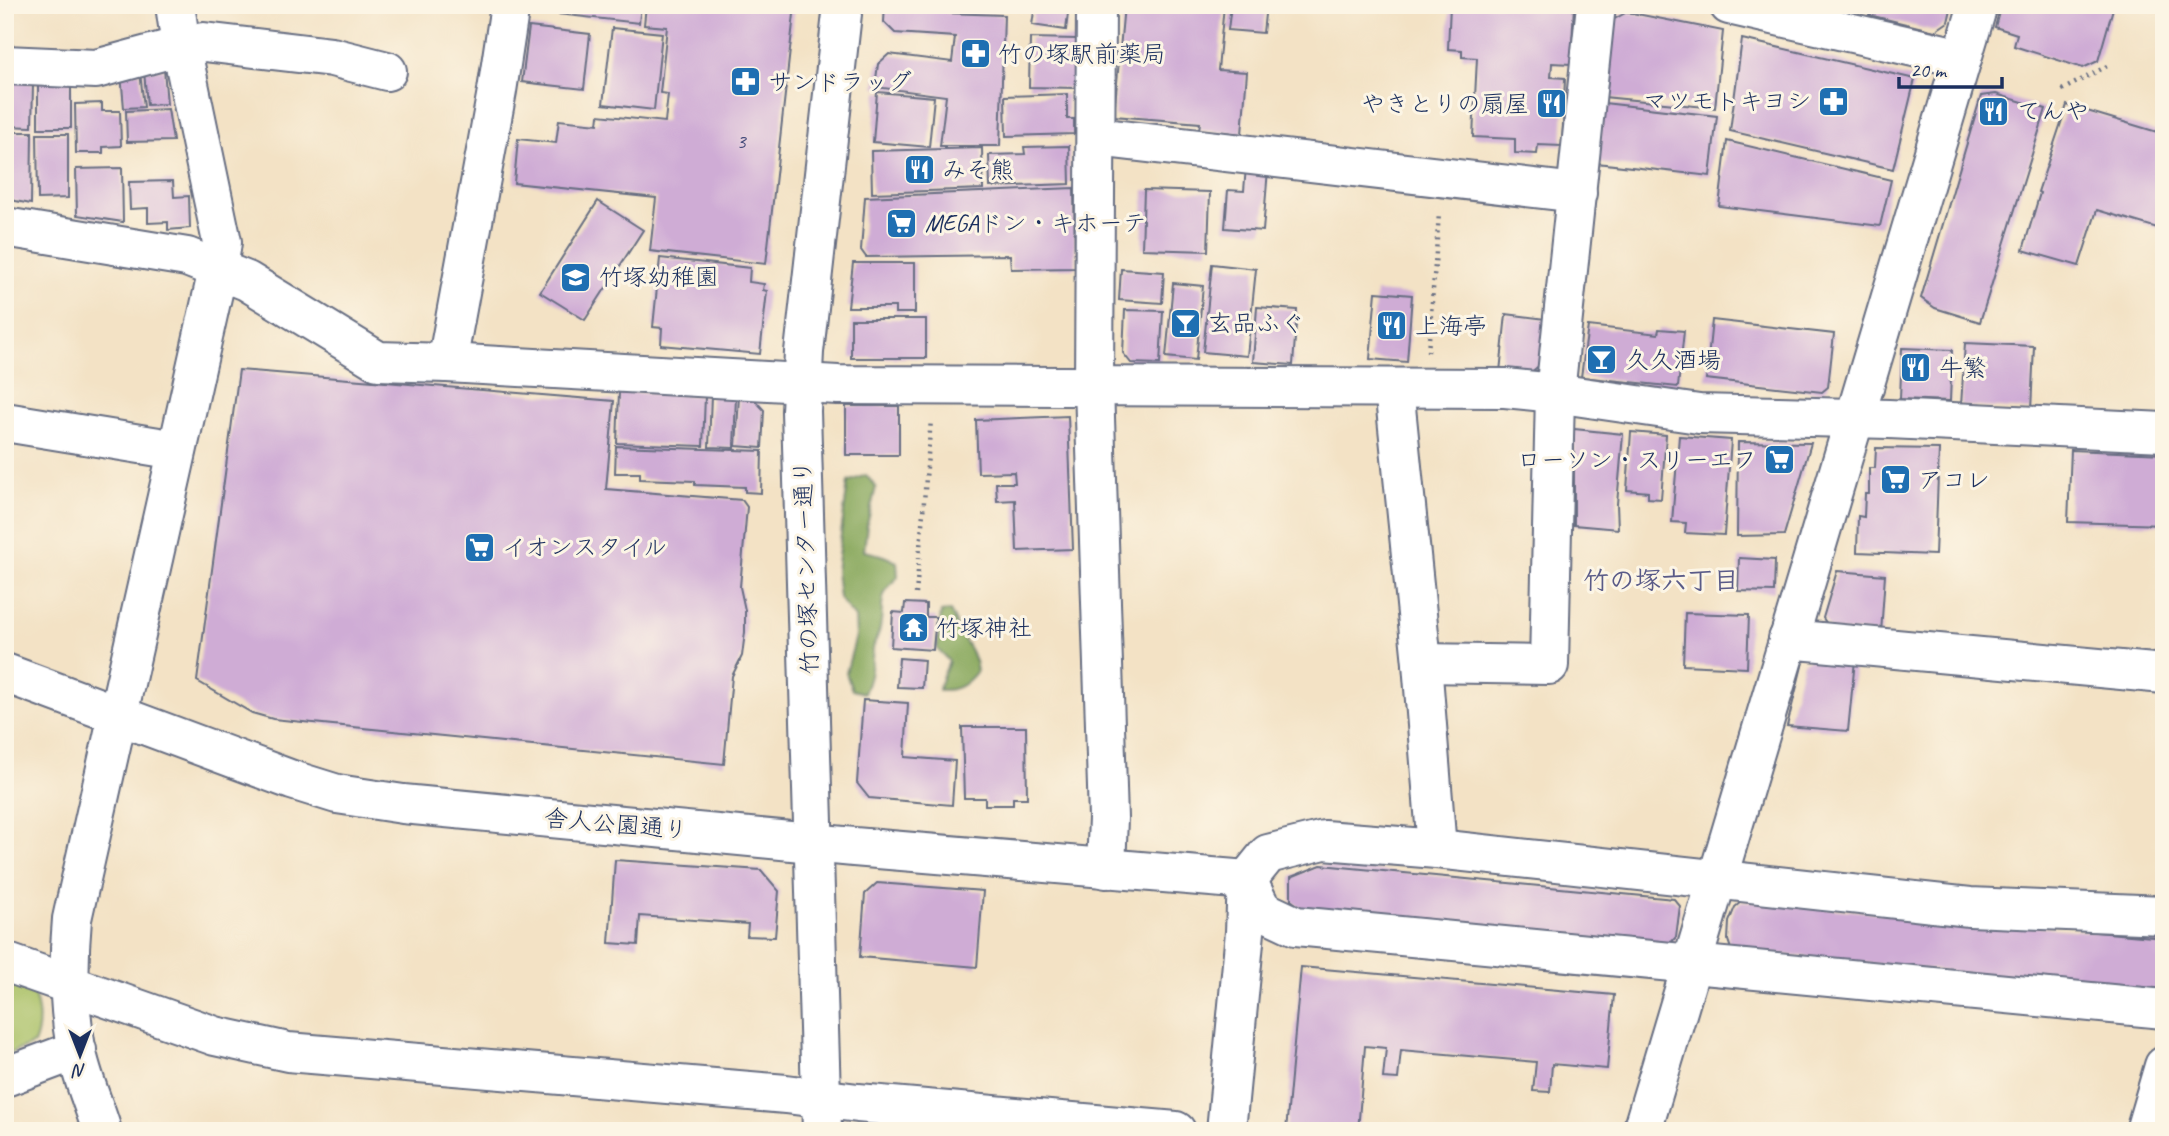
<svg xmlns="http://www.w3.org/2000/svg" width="2169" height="1136" font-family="Caveat,'Klee One',sans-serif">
	<rect width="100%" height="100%" fill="#fcf5e5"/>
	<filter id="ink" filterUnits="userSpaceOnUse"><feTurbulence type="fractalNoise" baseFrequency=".0143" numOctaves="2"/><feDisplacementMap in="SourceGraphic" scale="14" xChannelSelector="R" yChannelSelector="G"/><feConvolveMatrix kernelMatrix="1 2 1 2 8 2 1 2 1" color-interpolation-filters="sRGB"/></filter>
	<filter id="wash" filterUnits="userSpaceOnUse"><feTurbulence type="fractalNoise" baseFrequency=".00686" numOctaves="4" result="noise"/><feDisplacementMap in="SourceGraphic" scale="28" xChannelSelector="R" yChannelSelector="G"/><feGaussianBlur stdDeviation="1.57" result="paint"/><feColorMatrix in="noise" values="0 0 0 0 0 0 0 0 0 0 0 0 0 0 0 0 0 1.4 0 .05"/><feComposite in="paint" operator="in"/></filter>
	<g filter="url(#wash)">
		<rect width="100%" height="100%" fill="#f3e2c5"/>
		<!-- green -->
		<path fill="#aac167" stroke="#627862" stroke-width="2" d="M5 975C12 978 21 980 26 984 41 997 41 1028 34 1044L5 1055Z"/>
		<!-- forest -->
		<g fill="#87a75c" stroke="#516b5d" stroke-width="2">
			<path d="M866 475 876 487 867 525 864 551 882 555 897 562 898 577C876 597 885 603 880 628 879 635 874 642 873 649 871 667 872 676 864 693L852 690 846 673 856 636 855 618 839 598 836 571 848 482Z"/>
			<path d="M950 611C955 619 956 626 960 633 969 647 975 655 977 671 966 685 957 691 939 690 940 678 946 672 949 661L937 649 941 612Z"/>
		</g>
		<g id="blocks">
			<!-- building -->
			<g fill="#cfacd5">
				<polygon points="532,5 641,5 639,23 531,11"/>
				<polygon points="646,5 795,5 766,264 650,251 656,198 514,183 518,139 556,143 559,120 598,124 599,115 665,122 668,94 660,93 667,27 644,25"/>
				<polygon points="885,5 947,5 946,13 1004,15 1000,146 940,146 946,96 875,87 878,64 889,54 952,62 955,37 895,33 884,22"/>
				<polygon points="1035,5 1069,5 1066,30 1032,25"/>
				<polygon points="1124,5 1224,5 1218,70 1247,72 1242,134 1199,130 1200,123 1114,116"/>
				<polygon points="1231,5 1266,5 1263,33 1228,30"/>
				<polygon points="1450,5 1574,5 1571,64 1552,63 1551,77 1565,78 1562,146 1538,145 1537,154 1515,153 1515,139 1473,137 1477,58 1462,57 1462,50 1448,49"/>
				<polygon points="1872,5 1952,5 1948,22 1935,31 1869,15"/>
				<polygon points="2001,5 2114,5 2098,61 2083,68 2014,46 2017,34 1995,27"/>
				<polygon points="1627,12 1723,31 1715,108 1604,97 1611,21"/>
				<polygon points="529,27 590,34 584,89 522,82"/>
				<polygon points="612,28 662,33 654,110 603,104"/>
				<polygon points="1030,38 1077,39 1076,88 1029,87"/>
				<polygon points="1742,39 1915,79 1893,169 1730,131"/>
				<polygon points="164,69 167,104 147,105 144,71"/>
				<polygon points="140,72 144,107 124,108 121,74"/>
				<polygon points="5,76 33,84 32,127 5,126"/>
				<rect x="38" y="77" width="33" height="51"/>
				<polygon points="877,92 934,97 929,147 873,142"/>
				<polygon points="1067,94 1067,119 1074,119 1074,134 1006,136 1005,96"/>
				<polygon points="1996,94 2046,109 1980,322 1935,308 1921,298 1981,96"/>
				<polygon points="102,103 102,111 120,111 121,146 103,147 103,153 76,153 75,104"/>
				<polygon points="1604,103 1717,116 1710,176 1597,163"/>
				<polygon points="2067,105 2164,134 2164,230 2097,210 2079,266 2023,250 2040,193 2038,192"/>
				<polygon points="168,109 173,141 127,142 126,111"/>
				<polygon points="5,132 32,132 31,204 5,199"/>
				<polygon points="37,134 68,134 68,198 38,199"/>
				<polygon points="1727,141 1891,180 1880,226 1719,206"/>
				<polygon points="1069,146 1070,184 990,187 989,155 1025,154 1024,147"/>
				<polygon points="982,148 983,189 872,193 871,151"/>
				<polygon points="1246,167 1268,169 1263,231 1225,228 1228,190 1244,191"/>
				<polygon points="122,168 123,222 77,215 76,169"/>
				<polygon points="173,181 174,197 189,196 190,228 168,230 168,222 148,223 148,208 130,209 129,182"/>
				<polygon points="1074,188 1075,268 1011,269 1010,255 866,257 861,250 865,197"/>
				<polygon points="1144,190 1210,192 1208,251 1142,249"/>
				<polygon points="598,201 643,230 585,320 540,292"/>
				<polygon points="660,258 750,268 749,282 764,284 763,290 767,291 760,354 661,345 662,328 653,327"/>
				<polygon points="853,263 915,263 915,313 895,313 895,307 848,307"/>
				<polygon points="1212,264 1256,269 1247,356 1203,352"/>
				<polygon points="1121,269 1164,272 1162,303 1119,300"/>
				<polygon points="1173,283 1203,286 1196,360 1166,357"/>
				<polygon points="1376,292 1412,295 1407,362 1370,359"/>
				<polygon points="1257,307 1297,310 1293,365 1253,362"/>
				<polygon points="1125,310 1163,311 1160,364 1131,363 1123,353"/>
				<polygon points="1506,314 1546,319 1542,363 1529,374 1500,372"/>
				<rect x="851" y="319" width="75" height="39"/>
				<polygon points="1712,320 1834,334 1828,387 1822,392 1706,379"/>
				<polygon points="1588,326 1658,334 1659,329 1684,331 1678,387 1581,377"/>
				<polygon points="1965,343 2034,346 2031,410 1961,406"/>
				<polygon points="1902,348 1952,350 1950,401 1900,399"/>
				<polygon points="239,370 614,401 606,489 742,500 747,507 740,587 745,610 745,632 742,656 732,676 724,764 273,719 252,713 197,681"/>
				<polygon points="619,392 705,396 703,446 617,443"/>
				<polygon points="711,395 736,396 734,448 709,447"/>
				<polygon points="739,396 752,397 764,410 762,448 736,446"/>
				<rect x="846" y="406" width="53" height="49"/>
				<polygon points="1068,416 1073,549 1017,551 1015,500 997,501 996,483 1015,483 1014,472 978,473 976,420"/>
				<polygon points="1574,429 1623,434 1617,504 1618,529 1574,525"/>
				<polygon points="1631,432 1666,435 1661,499 1648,498 1648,492 1627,490"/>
				<polygon points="1679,436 1731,440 1724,535 1685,533 1686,523 1672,522"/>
				<polygon points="1738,442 1811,443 1784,535 1737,536"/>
				<polygon points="616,446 762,451 761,493 745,492 745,487 695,485 695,481 640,479 640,473 615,473"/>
				<polygon points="1876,448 1939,449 1935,555 1857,552 1858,516 1864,517 1865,494 1869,494 1869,468 1875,468"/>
				<polygon points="2071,450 2164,454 2164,525 2068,522"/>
				<polygon points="1739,558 1775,560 1774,592 1738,591"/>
				<polygon points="1837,571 1885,575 1881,633 1832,631 1823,618"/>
				<polygon points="905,603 926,604 926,617 936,617 933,650 891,647 893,612 904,613"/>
				<polygon points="1685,613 1749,615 1747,668 1683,665"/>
				<polygon points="1819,655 1855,660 1848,731 1787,726 1803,662"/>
				<polygon points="899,658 924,660 922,688 897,687"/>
				<polygon points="863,700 908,703 905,757 955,761 952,805 869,798 857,783"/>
				<polygon points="962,727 1026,727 1027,798 1013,798 1013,805 985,805 985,798 964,798"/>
				<polygon points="615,860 761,870 779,891 775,937 747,936 748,924 640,916 638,945 609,943"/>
				<polygon points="1321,865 1674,899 1680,906 1676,937 1668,946 1307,913 1291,900 1291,877"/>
				<polygon points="877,883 983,891 977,967 860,957 865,894"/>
				<polygon points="1742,901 2164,938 2164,989 2159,993 1731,949 1728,940 1729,922 1735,907"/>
				<polygon points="1301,967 1614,995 1607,1069 1552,1064 1550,1092 1533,1091 1536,1062 1401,1050 1398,1079 1383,1078 1386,1048 1365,1046 1358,1131 1286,1131"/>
			</g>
		</g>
	</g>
	<g filter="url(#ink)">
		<use href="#blocks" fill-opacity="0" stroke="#676e82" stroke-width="2"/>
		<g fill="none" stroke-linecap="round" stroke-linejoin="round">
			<defs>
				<g id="minor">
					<polyline points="1096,5 1094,387 1108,818 1106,869"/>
					<polyline points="1729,5 1962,58"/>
					<polyline points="5,65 96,69 181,46 204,42 332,57 387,71"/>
					<polyline points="1096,137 1577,193"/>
					<polyline points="5,227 187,257 247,281 378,361 447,363 838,385 1505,388 1555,393 1699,414 1889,419 2164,432"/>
					<polyline points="447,363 497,91 510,5"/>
					<polyline points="1394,388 1422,663 1437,849"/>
					<polyline points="5,422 177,450"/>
					<polyline points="1788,639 2164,674"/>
					<polyline points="1422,663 1549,665 1555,393 1596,5"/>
					<polyline points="5,673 292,780 337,794 403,804 854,847 1247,880 1268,854 1324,840 1437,849 1970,907 2164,915"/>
					<polyline points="5,962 215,1036 288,1052 786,1094 858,1103 1176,1131"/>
					<polyline points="5,1077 77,1050"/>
					<path d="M102 1131C94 1104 81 1076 76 1048 68 1005 68 963 72 919L218 270 222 242 181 46 175 5"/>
					<polyline points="822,1131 801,411 804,352 843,5"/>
					<polyline points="1226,1131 1245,932 1247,880 1262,910 1296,926 2164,1009"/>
					<polyline points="1642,1131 1978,5"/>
					<polyline points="2145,1131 2164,1066"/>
				</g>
			</defs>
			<!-- minor casing -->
			<use href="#minor" stroke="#676e82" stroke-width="42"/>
			<!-- path -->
			<g stroke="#676e82" stroke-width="4.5" stroke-dasharray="2 5" stroke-linecap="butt">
				<polyline points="2062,90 2111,64"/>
				<polyline points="1428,352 1439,214"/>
				<polyline points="916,594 931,420"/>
			</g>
			<!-- minor -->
			<use href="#minor" stroke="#fff" stroke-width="38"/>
		</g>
	</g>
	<!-- icons -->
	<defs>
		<symbol id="pharmacy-square" viewBox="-11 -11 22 22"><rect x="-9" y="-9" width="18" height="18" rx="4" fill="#1f6fb2" stroke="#fcf5e5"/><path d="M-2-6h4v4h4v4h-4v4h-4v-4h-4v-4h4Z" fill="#fff"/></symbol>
		<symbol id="restaurant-square" viewBox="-11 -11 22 22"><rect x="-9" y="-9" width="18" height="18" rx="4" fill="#1f6fb2" stroke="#fcf5e5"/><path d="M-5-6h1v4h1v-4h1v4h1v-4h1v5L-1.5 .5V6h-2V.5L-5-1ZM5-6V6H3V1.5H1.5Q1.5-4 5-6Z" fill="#fff"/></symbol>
		<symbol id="supermarket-square" viewBox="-11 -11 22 22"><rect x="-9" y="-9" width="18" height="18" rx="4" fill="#1f6fb2" stroke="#fcf5e5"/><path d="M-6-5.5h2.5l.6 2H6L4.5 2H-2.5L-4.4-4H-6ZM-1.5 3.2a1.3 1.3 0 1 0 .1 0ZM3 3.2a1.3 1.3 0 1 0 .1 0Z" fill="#fff"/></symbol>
		<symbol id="school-square" viewBox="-11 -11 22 22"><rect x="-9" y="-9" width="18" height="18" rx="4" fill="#1f6fb2" stroke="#fcf5e5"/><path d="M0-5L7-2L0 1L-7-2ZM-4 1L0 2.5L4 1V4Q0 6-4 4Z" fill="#fff"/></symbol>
		<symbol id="bar-square" viewBox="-11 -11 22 22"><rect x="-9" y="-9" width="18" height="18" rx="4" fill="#1f6fb2" stroke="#fcf5e5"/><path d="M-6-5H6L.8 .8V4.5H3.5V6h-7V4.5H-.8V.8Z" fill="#fff"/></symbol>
		<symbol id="temple-square" viewBox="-11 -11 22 22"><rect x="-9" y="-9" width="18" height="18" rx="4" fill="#1f6fb2" stroke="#fcf5e5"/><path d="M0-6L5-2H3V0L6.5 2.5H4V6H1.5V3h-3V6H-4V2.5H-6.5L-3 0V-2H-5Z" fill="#fff"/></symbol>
	</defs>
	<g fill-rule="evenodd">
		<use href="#pharmacy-square" x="958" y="36" width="35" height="35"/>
		<use href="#pharmacy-square" x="728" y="64" width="35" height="35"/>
		<use href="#pharmacy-square" x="1816" y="84" width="35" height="35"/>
		<use href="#restaurant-square" x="1534" y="86" width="35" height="35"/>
		<use href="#restaurant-square" x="1976" y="94" width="35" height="35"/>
		<use href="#restaurant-square" x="902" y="152" width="35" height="35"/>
		<use href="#supermarket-square" x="884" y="206" width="35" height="35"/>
		<use href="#school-square" x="558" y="260" width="35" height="35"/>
		<use href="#bar-square" x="1168" y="306" width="35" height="35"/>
		<use href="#restaurant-square" x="1374" y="308" width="35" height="35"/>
		<use href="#bar-square" x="1584" y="342" width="35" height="35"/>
		<use href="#restaurant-square" x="1898" y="350" width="35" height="35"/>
		<use href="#supermarket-square" x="1762" y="442" width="35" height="35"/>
		<use href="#supermarket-square" x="1878" y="462" width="35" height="35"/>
		<use href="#supermarket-square" x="462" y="530" width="35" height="35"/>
		<use href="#temple-square" x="896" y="610" width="35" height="35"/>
	</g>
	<g text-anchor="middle" stroke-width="6" stroke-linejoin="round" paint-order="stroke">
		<!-- number labels -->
		<g font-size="21" fill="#484e7c">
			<text x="741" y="148">3</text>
		</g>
		<!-- poi labels -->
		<g font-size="24" fill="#1b2f5e" stroke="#fcf5e5" text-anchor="start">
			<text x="998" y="62">竹の塚駅前薬局</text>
			<text x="768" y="90">サンドラッグ</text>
			<text x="1811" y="109" text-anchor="end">マツモトキヨシ</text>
			<text x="1529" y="112" text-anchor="end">やきとりの扇屋</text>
			<text x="2017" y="119">てんや</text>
			<text x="942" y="178">みそ熊</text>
			<text x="925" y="231">MEGAドン・キホーテ</text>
			<text x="599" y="285">竹塚幼稚園</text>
			<text x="1208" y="331">玄品ふぐ</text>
			<text x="1415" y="334">上海亭</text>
			<text x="1625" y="368">久久酒場</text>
			<text x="1939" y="376">牛繁</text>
			<text x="1757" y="468" text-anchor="end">ローソン・スリーエフ</text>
			<text x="1918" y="488">アコレ</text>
			<text x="502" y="555">イオンスタイル</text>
			<text x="936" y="636">竹塚神社</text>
		</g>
		<!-- street labels -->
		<g font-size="24" fill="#1b2f5e" stroke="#fcf5e5">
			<text transform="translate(806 567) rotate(-92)" y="8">竹の塚センター通り</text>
			<text transform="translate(616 824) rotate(5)" y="8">舎人公園通り</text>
		</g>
		<!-- neighbourhood labels -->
		<g font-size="26" font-weight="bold" fill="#5a5b88" stroke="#fcf5e5">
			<text x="1661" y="589">竹の塚六丁目</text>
		</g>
	</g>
	<!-- margin -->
	<rect width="2169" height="1136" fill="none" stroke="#fcf5e5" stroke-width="28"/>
	<!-- north arrow -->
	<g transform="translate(80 1055) rotate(180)" stroke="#fcf5e5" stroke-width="5" paint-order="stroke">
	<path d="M0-5L12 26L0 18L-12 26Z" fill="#1b2f5e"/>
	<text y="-10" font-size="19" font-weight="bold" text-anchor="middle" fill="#1b2f5e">N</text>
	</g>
	<!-- scale -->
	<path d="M1899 77v10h103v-10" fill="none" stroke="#1b2f5e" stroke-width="3.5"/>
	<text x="1910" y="77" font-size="21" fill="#1b2f5e" stroke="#fcf5e5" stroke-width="5" paint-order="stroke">20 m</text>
</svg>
